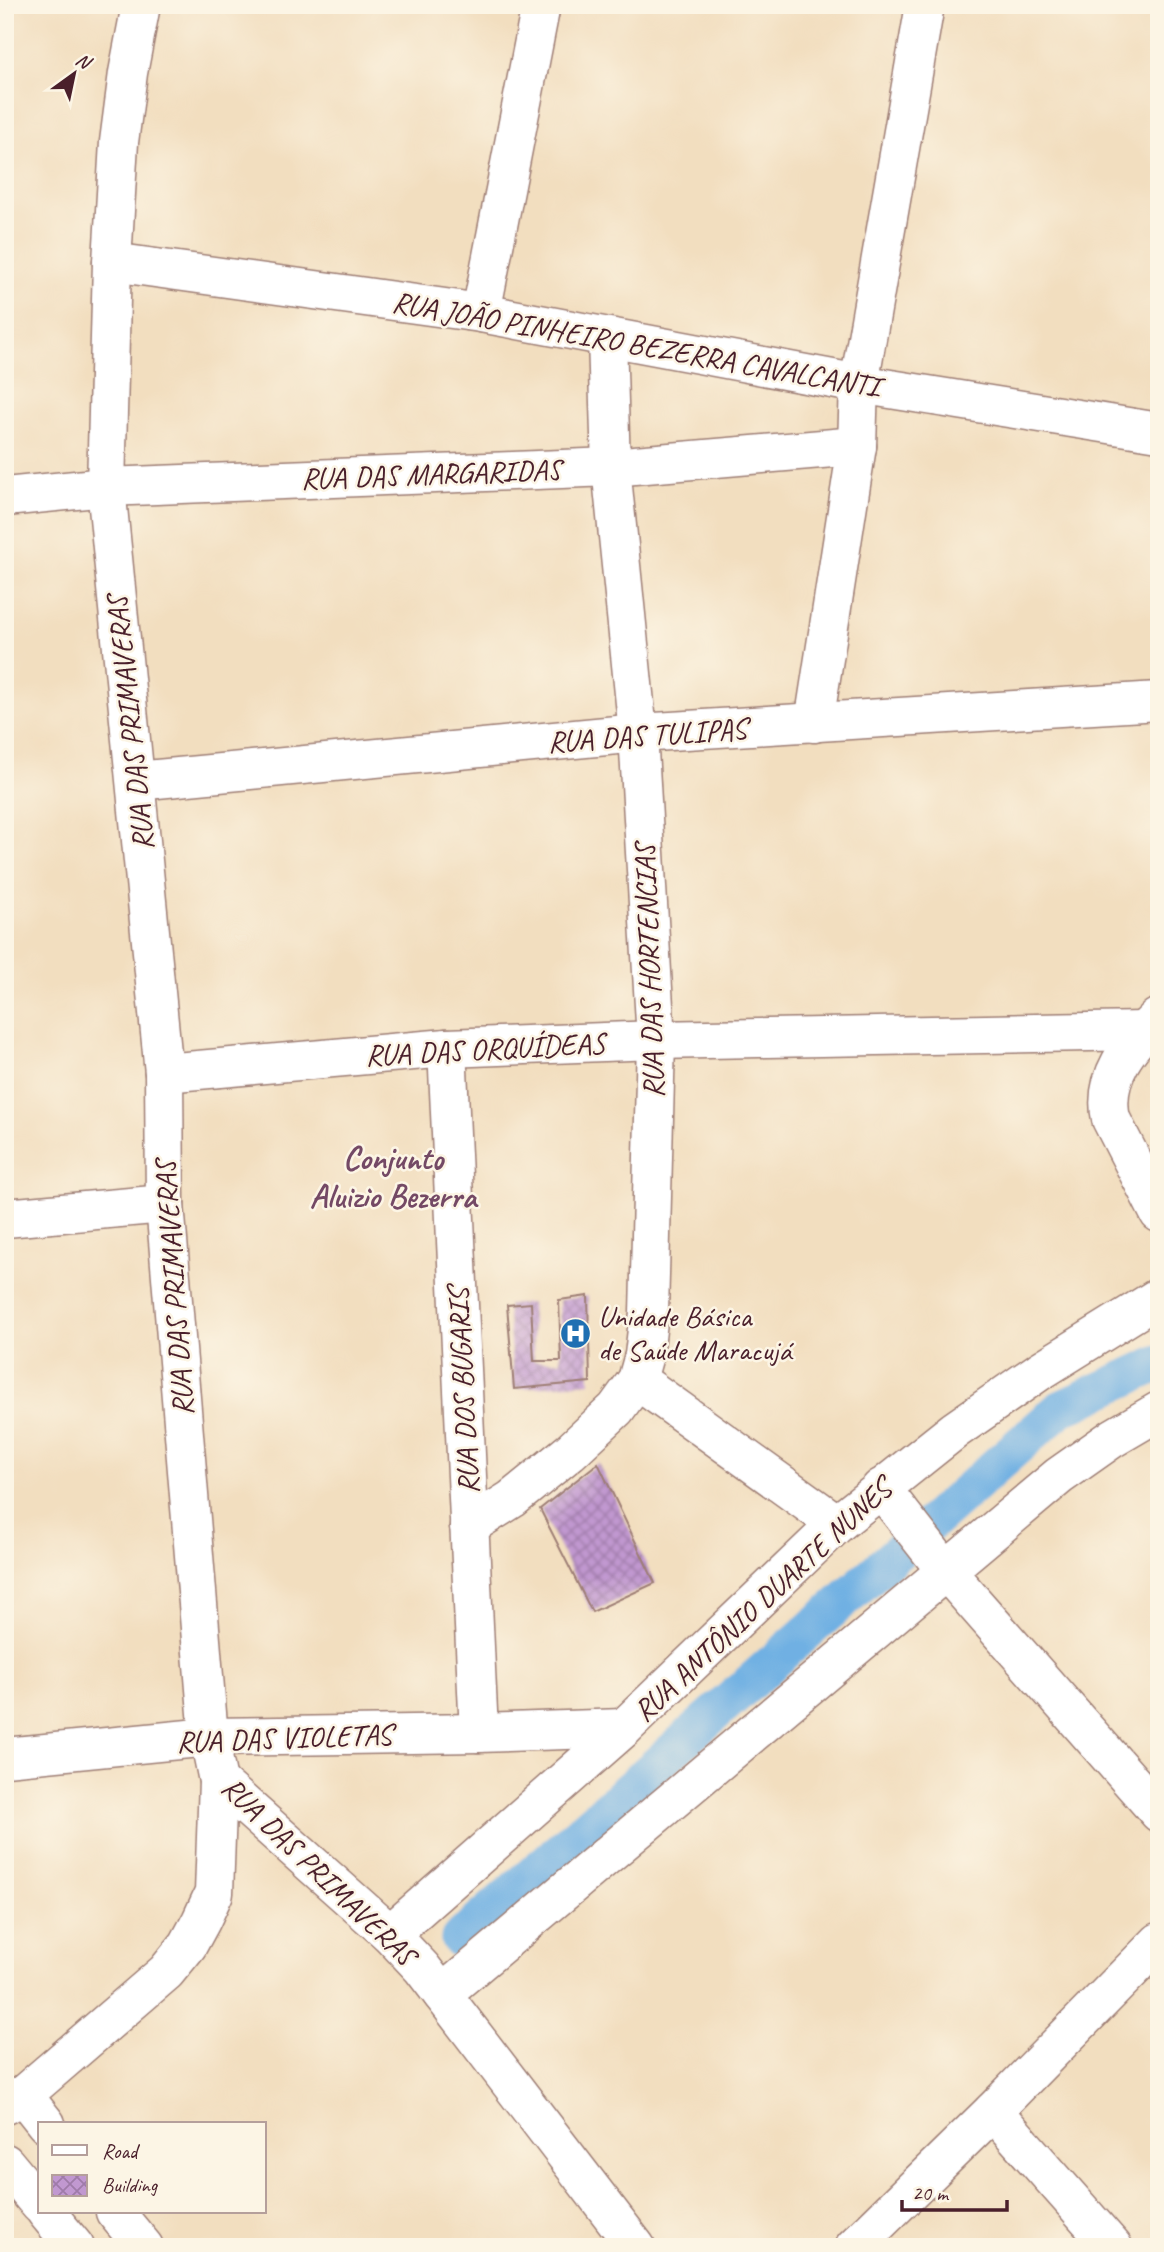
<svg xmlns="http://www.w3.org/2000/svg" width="1164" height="2252" font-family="Caveat,sans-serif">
	<defs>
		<pattern id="building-cross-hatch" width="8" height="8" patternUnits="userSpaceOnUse" patternTransform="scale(1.75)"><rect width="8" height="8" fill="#c198d0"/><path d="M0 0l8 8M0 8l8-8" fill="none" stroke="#9f7ba9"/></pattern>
	</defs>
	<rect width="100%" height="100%" fill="#fcf5e5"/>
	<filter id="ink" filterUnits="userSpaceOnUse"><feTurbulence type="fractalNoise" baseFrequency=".0143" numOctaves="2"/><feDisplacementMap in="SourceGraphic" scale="14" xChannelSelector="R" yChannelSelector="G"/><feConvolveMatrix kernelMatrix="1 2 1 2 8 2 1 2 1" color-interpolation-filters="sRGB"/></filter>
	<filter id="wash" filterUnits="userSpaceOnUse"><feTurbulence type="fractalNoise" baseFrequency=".00686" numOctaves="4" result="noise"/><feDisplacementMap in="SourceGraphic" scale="28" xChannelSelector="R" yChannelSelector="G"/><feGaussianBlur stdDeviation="1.57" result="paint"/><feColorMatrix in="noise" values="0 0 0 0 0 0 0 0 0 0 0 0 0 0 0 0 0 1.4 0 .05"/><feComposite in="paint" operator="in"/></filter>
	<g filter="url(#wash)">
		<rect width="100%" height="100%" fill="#f2debf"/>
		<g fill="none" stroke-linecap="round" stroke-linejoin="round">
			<!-- canal -->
			<polyline stroke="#6fb0e3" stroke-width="37" points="459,1939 1060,1409 1159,1363"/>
		</g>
		<g id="blocks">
			<!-- building -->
			<g fill="url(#building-cross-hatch)">
				<polygon points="588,1296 590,1382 514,1389 507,1305 531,1303 534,1361 561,1361 559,1300"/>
				<polygon points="598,1463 655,1583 592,1612 540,1509"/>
			</g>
		</g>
	</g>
	<g filter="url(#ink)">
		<use href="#blocks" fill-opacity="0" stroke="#9e7e75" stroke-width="2"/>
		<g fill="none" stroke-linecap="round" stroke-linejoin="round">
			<defs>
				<g id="minor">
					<polyline points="112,262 481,313 859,384 1159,432"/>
					<polyline points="481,313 541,5"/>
					<polyline points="5,497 106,487 611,467 857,446"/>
					<polyline points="814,723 857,446 859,384 925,5"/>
					<polyline points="136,781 638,733 1159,701"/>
					<path d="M1157 1018C1129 1045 1102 1077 1111 1119L1159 1213"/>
					<polyline points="447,1048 479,1733"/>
					<polyline points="164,1073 447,1048 656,1040 1144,1031"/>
					<polyline points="5,1218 165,1204"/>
					<polyline points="637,1380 837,1524"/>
					<polyline points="881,1488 946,1571 1159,1813"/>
					<polyline points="469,1526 512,1499 570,1452 616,1409 637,1380 644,1355 649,1313 656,1040 638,733 611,467 607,338"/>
					<polyline points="5,1757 209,1737 479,1733 624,1728"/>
					<polyline points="218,1781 390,1934 422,1968 636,2247"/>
					<polyline points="390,1934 624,1728 837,1524 955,1430 1040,1371 1159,1297"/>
					<polyline points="442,1994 1059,1476 1113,1438 1159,1411"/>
					<polyline points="23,2095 46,2124"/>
					<polyline points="5,2105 23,2095 166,1972 188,1945 201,1921 214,1893 218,1781 209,1737 165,1204 164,1073 106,487 112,262 119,142 128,73 141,5"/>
					<polyline points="993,2111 1113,2247"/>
					<polyline points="5,2163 40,2205"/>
					<polyline points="46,2212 75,2247"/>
					<polyline points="115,2212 144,2247"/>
					<polyline points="854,2247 993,2111 1159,1942"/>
				</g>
			</defs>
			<!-- minor casing -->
			<use href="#minor" stroke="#9e7e75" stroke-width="41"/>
			<!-- minor -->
			<use href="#minor" stroke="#fff" stroke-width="38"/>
		</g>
	</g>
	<!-- icons -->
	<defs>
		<symbol id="hospital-disc" viewBox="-11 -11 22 22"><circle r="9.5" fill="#1f6fb2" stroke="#fcf5e5"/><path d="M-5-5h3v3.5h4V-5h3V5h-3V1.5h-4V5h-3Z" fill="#fff"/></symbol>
	</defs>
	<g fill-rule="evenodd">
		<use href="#hospital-disc" x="558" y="1316" width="35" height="35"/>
	</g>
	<g text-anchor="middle" stroke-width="5" stroke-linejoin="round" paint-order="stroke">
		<!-- street labels -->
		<g font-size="30" fill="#4a1f2b" stroke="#fcf5e5">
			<text transform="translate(636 344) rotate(10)" y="10">RUA JOÃO PINHEIRO BEZERRA CAVALCANTI</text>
			<text transform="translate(431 474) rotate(-2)" y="10">RUA DAS MARGARIDAS</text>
			<text transform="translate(130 723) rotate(-96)" y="10">RUA DAS PRIMAVERAS</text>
			<text transform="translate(647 735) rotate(-4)" y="10">RUA DAS TULIPAS</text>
			<text transform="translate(649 971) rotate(-92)" y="10">RUA DAS HORTENCIAS</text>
			<text transform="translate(485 1049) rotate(-3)" y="10">RUA DAS ORQUÍDEAS</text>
			<text transform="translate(174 1288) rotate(-94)" y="10">RUA DAS PRIMAVERAS</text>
			<text transform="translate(463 1391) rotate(-93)" y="10">RUA DOS BUGARIS</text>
			<text transform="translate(762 1600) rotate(-43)" y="10">RUA ANTÔNIO DUARTE NUNES</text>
			<text transform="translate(284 1738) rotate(-2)" y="10">RUA DAS VIOLETAS</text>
			<text transform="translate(319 1871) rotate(44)" y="10">RUA DAS PRIMAVERAS</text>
		</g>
		<!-- poi labels -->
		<g font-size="30" fill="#4a1f2b" stroke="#fcf5e5" text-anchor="start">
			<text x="598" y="1326">Unidade Básica<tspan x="598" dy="34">de Saúde Maracujá</tspan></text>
		</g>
		<!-- quarter labels -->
		<g font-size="33" font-weight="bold" fill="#744965" stroke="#fcf5e5">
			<text x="393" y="1169">Conjunto<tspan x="393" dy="38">Aluizio Bezerra</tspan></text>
		</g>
	</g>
	<!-- margin -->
	<rect width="1164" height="2252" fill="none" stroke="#fcf5e5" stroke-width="28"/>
	<!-- legend -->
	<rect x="38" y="2122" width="228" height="91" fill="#fcf5e5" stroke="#b59f9b" stroke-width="2"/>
	<rect x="52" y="2145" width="35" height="10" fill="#ffffff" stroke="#b59f9b" stroke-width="2"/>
	<text x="102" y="2158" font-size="21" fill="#4a1f2b">Road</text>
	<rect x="52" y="2175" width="35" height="21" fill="url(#building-cross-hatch)" stroke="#b59f9b" stroke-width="2"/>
	<text x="102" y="2192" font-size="21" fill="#4a1f2b">Building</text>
	<!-- north arrow -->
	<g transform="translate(74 74) rotate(33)" stroke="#fcf5e5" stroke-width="5" paint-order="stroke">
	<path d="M0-5L12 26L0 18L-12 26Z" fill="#4a1f2b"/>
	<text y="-10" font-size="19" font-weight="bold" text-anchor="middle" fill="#4a1f2b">N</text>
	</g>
	<!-- scale -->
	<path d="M902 2200v10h105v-10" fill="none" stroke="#4a1f2b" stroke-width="3.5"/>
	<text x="912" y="2200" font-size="21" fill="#4a1f2b" stroke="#fcf5e5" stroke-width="5" paint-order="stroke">20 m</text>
</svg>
